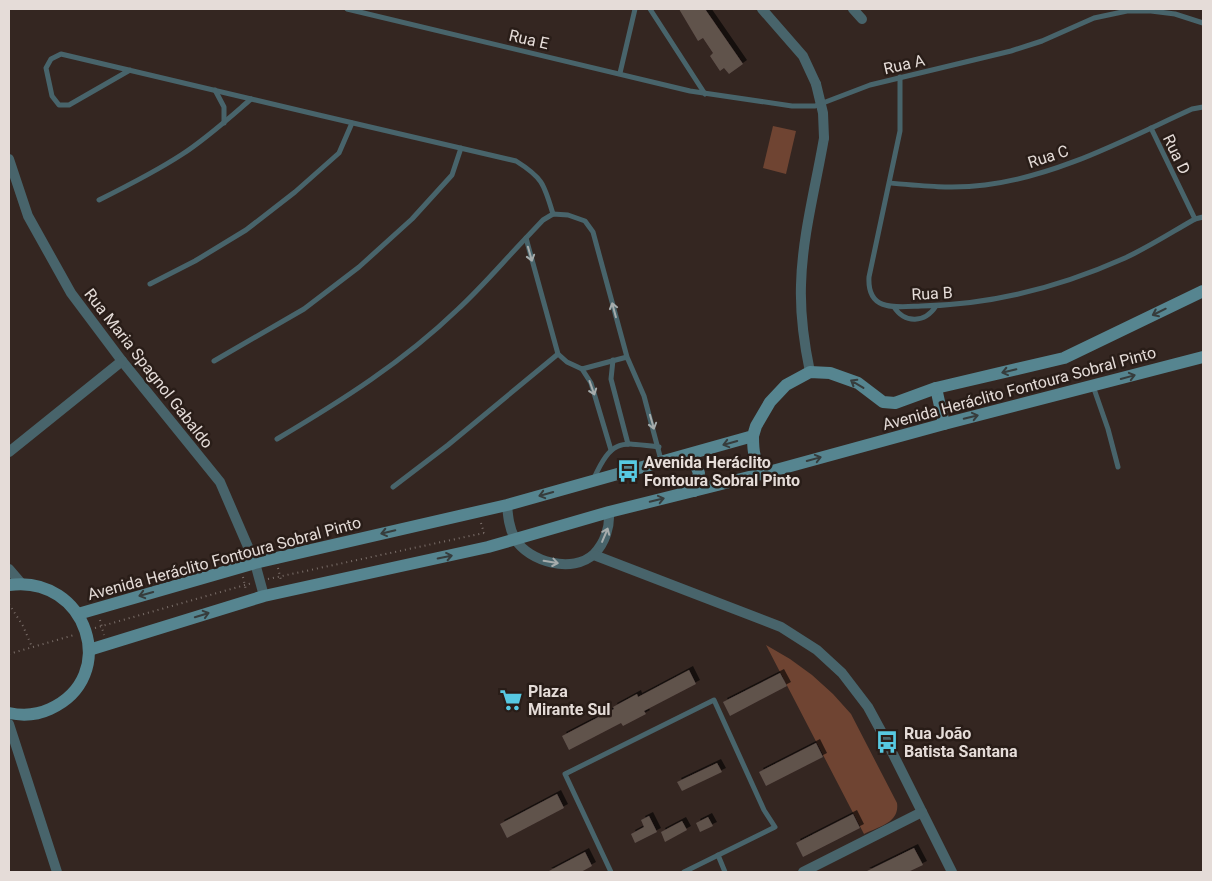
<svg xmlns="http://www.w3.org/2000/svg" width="1212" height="881" font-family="Roboto,sans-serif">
	<defs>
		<filter id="shadow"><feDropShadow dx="4" dy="-4" stdDeviation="0" flood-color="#0009"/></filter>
	</defs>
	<rect width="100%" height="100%" fill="#342621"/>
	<!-- green -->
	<g fill="#6f4432">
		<polygon points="773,126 796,131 786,174 763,168"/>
		<path d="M766 645 790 659 812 675 833 694 851 714 897 803C900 823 878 827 864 834Z"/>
	</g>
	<!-- building -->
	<g fill="#61524c" filter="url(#shadow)">
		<polygon points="679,9 705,9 743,64 729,74 724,68 720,71 710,56 713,53 703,38 698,41"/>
		<polygon points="689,670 696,684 644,711 646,714 623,726 621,723 569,750 562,736 614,709 613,707 637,694 638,697"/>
		<polygon points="780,673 787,686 730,716 723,702"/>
		<polygon points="816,743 823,757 766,786 759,772"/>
		<polygon points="717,763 722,772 682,791 677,782"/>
		<polygon points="557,794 564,808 507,838 500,824"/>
		<polygon points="853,814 860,828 803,857 796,843"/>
		<polygon points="649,816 657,832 635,843 631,834 644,827 641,820"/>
		<polygon points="708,817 713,826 700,832 696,823"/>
		<polygon points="682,821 687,830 665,842 661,832"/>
		<polygon points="914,848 923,865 908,872 865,872"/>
		<polygon points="585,852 592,866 581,872 547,872"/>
	</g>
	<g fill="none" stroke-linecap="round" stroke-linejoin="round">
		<!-- path -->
		<g stroke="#7b6f6a" stroke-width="2" stroke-dasharray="1 4" stroke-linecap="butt">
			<polyline points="481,523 484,533"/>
			<polyline points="278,568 281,580"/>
			<polyline points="243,577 246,590"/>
			<polyline points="268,579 484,533"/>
			<polyline points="9,604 23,626 32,647"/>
			<polyline points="100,620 104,635"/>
			<polyline points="95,628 252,583"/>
			<polyline points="9,654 74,635"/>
		</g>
		<!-- lane -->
		<g stroke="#48646b" stroke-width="5">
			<polyline points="347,9 690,91 792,106 815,106 870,85 1011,51 1042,41 1094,18 1127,11 1151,11 1175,14 1203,23"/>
			<polyline points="650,9 705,94"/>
			<path d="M130 70 69 105H59L52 96 46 68 51 59 61 54C213 90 364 126 516 161 543 178 544 184 553 214"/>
			<polyline points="620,73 635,9"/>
			<path d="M900 77V131L869 277C867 312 896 307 921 306 992 305 1060 287 1125 258 1149 247 1172 232 1195 219L1203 217"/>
			<polyline points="215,90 224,107 224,123"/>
			<polyline points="1151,128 1195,219"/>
			<path d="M890 183C922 186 953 189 985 185 1058 176 1126 139 1192 109L1203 107"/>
			<path d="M99 200C127 186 155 172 181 155 206 139 229 118 251 99"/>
			<polyline points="150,284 195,261 246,230 295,192 339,153 352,123"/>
			<path d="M894 307C905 324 925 323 936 306"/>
			<polyline points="627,357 582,369 567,362 558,354 526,238 543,220 553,214 568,215 585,221 593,232 627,357 644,396 661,460"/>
			<polyline points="613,360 611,379 628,444"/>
			<polyline points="214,361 304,309 359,267 412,219 452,175 461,148"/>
			<polyline points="582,369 591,383 611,450"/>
			<polyline points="1093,386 1108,429 1118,467"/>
			<path d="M277 439C341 401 403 362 457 310 481 288 503 262 526 238"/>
			<path d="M594 478C612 439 620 442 659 447"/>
			<polyline points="393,487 448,445 558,354"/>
			<polyline points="718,855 725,872"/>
			<polyline points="611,872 565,774 714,700 764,810 775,827 684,872"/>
		</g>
		<!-- street -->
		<g stroke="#48646b" stroke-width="10">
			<polyline points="762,9 803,56 816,84"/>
			<polyline points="853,9 862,19"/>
			<polyline points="9,159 28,216 71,293 122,361 220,482 255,563 264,596"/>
			<path d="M810 372C804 343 800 314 801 285 802 237 816 185 824 138"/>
			<polyline points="9,452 122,361"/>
			<path d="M507 505C508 516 509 528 515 539 529 562 573 574 594 554 605 543 610 527 609 512"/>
			<polyline points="594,555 781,627 817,650 842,673 868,707 887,742 952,872"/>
			<polyline points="9,569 21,583"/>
			<polyline points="9,724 57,872"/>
			<polyline points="803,872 922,812"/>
		</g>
		<!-- secondary -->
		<g stroke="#568590" stroke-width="12">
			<polyline points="936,388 944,424"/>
			<path d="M753 436C753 454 754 460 765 473"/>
			<polyline points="685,456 696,466 699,473 694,491"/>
			<path d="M9 585C87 574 121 677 50 709 37 715 23 716 9 713"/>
			<polyline points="78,614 255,563 507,505 753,436 756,426 770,402 786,385 810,372 830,373 858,383 883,402 895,403 936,388 1064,358 1203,291"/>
			<polyline points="89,650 264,596 488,547 609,512 765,473 944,424 1203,357"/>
		</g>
		<!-- street-bridge -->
		<polyline stroke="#48646b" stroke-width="10" points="816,84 823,113 824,138"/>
	</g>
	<!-- one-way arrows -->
	<defs><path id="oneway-shaft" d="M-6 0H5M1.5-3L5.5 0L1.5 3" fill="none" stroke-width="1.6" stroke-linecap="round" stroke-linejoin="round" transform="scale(1.25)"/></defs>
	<g stroke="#a6acac">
		<use href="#oneway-shaft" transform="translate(530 254) rotate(74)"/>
		<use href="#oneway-shaft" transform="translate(614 310) rotate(-105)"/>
		<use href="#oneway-shaft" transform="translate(592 388) rotate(70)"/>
		<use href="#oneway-shaft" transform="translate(652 422) rotate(74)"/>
		<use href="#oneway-shaft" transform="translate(605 535) rotate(-67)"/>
		<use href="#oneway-shaft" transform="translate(551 562) rotate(9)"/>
	</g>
	<g stroke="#363c3c">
		<use href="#oneway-shaft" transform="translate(1159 312) rotate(154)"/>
		<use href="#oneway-shaft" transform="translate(1009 371) rotate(167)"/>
		<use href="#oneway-shaft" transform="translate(1128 377) rotate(-15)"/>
		<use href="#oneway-shaft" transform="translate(857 384) rotate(-149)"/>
		<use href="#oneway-shaft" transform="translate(971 417) rotate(-14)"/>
		<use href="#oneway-shaft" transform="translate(730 443) rotate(164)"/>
		<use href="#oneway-shaft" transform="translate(814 459) rotate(-15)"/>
		<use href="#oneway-shaft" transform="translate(546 494) rotate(164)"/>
		<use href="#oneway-shaft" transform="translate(657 500) rotate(-14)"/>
		<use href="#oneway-shaft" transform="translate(388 532) rotate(167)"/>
		<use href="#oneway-shaft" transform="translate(445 557) rotate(-12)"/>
		<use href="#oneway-shaft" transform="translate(146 594) rotate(164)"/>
		<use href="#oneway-shaft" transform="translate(202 615) rotate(-17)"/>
	</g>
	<!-- icons -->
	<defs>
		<symbol id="bus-bare" viewBox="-9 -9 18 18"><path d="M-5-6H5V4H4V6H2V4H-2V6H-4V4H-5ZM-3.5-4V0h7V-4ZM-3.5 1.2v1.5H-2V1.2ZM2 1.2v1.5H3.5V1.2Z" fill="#57c9e2" stroke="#291d18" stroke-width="2.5" paint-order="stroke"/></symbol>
		<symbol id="supermarket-bare" viewBox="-9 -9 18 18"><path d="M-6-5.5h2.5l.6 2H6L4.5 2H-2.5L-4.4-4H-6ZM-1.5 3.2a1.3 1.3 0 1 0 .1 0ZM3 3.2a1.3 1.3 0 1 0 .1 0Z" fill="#57c9e2" stroke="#291d18" stroke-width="2.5" paint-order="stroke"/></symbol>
	</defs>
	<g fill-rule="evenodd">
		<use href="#bus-bare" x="612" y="455" width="32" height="32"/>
		<use href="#supermarket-bare" x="495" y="684" width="32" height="32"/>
		<use href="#bus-bare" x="871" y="726" width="32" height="32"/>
	</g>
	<g text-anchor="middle" stroke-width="5" stroke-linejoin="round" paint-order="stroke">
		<!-- street labels -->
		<g font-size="16" fill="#e5dcd8" stroke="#291d18">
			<text transform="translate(529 39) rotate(13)" y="6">Rua E</text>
			<text transform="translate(904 64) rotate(-13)" y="6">Rua A</text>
			<text transform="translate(1177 154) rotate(64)" y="6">Rua D</text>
			<text transform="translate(1048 156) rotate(-18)" y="6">Rua C</text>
			<text transform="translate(932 293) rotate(-3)" y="6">Rua B</text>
			<text transform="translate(149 368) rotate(52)" y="6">Rua Maria Spagnol Gabaldo</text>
			<text transform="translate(1019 388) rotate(-15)" y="6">Avenida Heráclito Fontoura Sobral Pinto</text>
			<text transform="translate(224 558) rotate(-15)" y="6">Avenida Heráclito Fontoura Sobral Pinto</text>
		</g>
		<!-- poi labels -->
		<g font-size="16" font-weight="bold" fill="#e5dcd8" stroke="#291d18" text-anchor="start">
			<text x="644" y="468">Avenida Heráclito<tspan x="644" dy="18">Fontoura Sobral Pinto</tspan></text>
			<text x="528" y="697">Plaza<tspan x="528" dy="18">Mirante Sul</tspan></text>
			<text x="904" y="739">Rua João<tspan x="904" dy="18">Batista Santana</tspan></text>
		</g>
	</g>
	<!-- border -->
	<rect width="1212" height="881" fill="none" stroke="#e5dcd8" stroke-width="20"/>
</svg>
